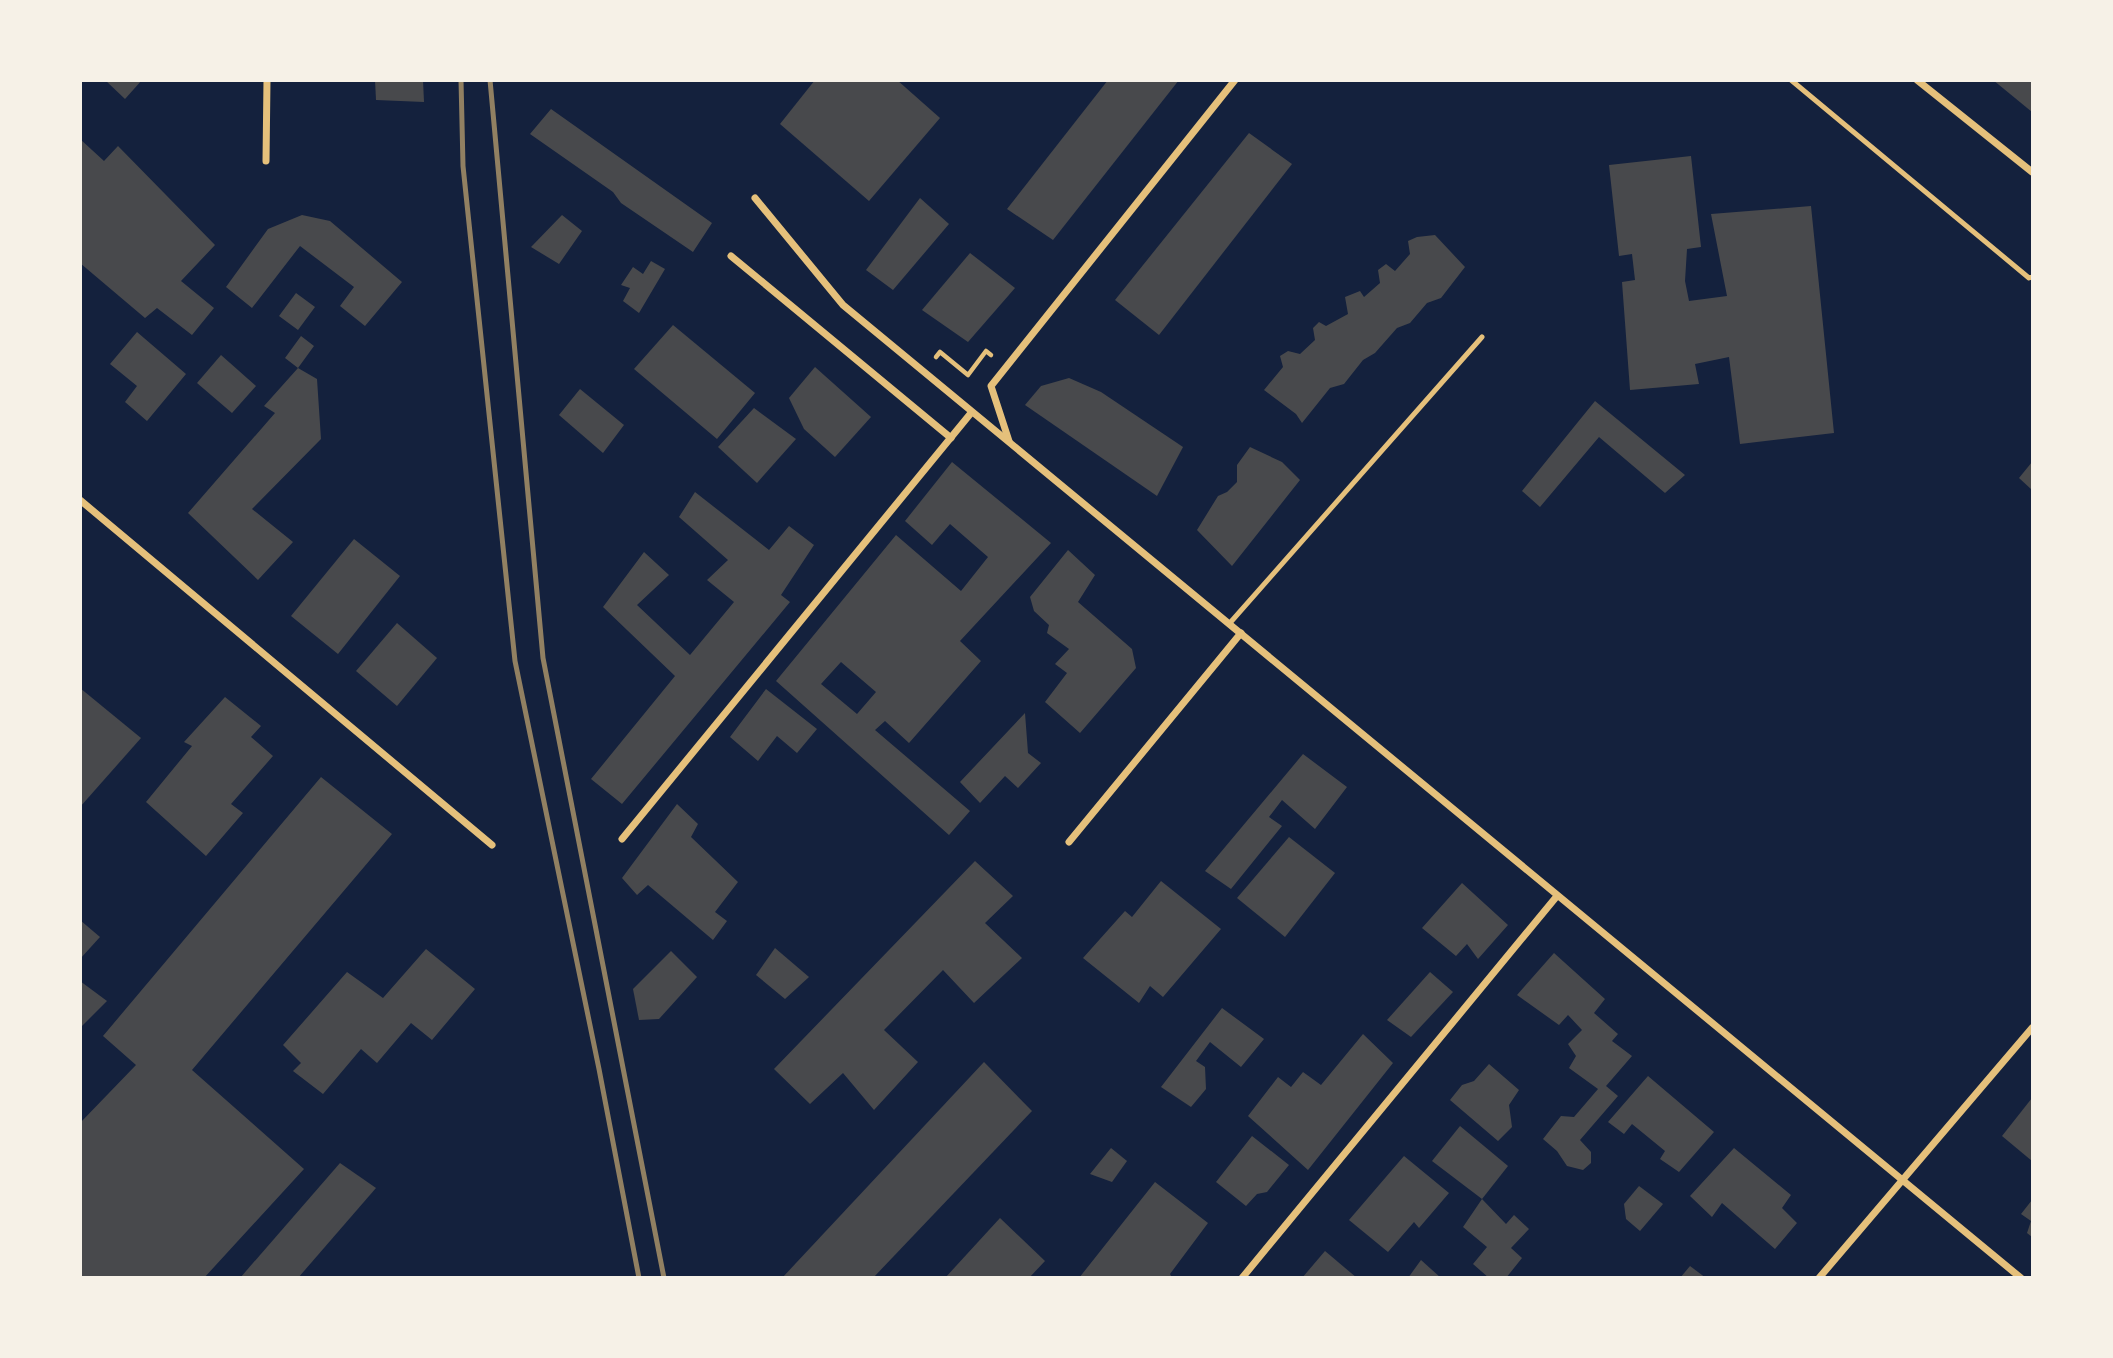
<svg xmlns="http://www.w3.org/2000/svg" width="2113" height="1358" font-family="'Source Serif 4',serif">
	<rect width="100%" height="100%" fill="#14213d"/>
	<!-- building -->
	<g fill="#48494c" fill-rule="evenodd">
		<polygon points="105,80 142,80 125,99"/>
		<polygon points="375,80 423,80 424,102 376,100"/>
		<polygon points="815,80 897,80 940,118 869,201 780,124"/>
		<polygon points="1108,80 1179,80 1053,240 1007,209"/>
		<polygon points="1993,80 2032,80 2032,112"/>
		<polygon points="551,109 712,223 693,252 621,203 613,192 530,134"/>
		<polygon points="1249,133 1292,164 1159,335 1115,300"/>
		<polygon points="80,139 104,161 118,146 215,245 181,281 214,308 192,335 157,308 145,318 80,263"/>
		<polygon points="1691,156 1701,247 1687,249 1685,281 1689,301 1727,296 1711,214 1811,206 1834,433 1740,444 1729,357 1695,364 1699,384 1630,390 1622,282 1635,280 1632,254 1619,256 1609,165"/>
		<polygon points="920,198 949,224 893,290 866,270"/>
		<polygon points="302,215 330,221 402,282 365,326 340,306 354,287 300,246 252,308 226,287 268,229"/>
		<polygon points="562,215 582,231 559,264 531,247"/>
		<polygon points="1435,235 1465,267 1441,298 1427,303 1410,323 1397,328 1375,353 1363,360 1344,384 1330,388 1302,423 1296,414 1264,390 1283,367 1280,356 1288,351 1300,354 1315,340 1313,328 1319,322 1326,326 1348,314 1345,297 1360,291 1364,297 1380,283 1378,270 1386,264 1395,271 1410,254 1408,241 1417,237"/>
		<polygon points="970,253 1015,288 968,342 922,310"/>
		<polygon points="651,261 665,269 639,313 623,301 630,288 621,285 633,267 643,274"/>
		<polygon points="296,293 315,307 298,330 279,316"/>
		<polygon points="673,325 755,393 717,439 634,369"/>
		<polygon points="137,332 186,374 147,421 125,402 137,386 110,364"/>
		<polygon points="301,336 314,346 298,368 317,379 321,439 252,509 293,542 258,580 188,513 275,413 264,406 298,368 285,358"/>
		<polygon points="221,355 256,386 232,413 197,383"/>
		<polygon points="815,367 871,417 835,457 804,429 789,398"/>
		<polygon points="1069,378 1101,392 1183,447 1157,496 1025,405 1041,386"/>
		<polygon points="580,389 624,425 603,453 559,415"/>
		<polygon points="1595,401 1685,475 1665,493 1599,437 1540,507 1522,491"/>
		<polygon points="754,408 796,439 757,483 718,447"/>
		<polygon points="1250,447 1282,462 1300,480 1232,566 1197,530 1218,496 1227,492 1237,482 1237,465"/>
		<path d="M952 462 1051 543 960 641 981 661 909 743 885 721 875 730 970 811 949 835 776 681 896 535 961 591 988 557 950 524 932 545 905 521ZM841 662 876 692 857 714 821 684Z"/>
		<polygon points="2032,462 2032,490 2019,478"/>
		<polygon points="695,492 769,550 789,526 814,545 781,595 790,602 622,804 591,779 675,676 603,607 644,552 669,575 637,605 690,655 734,602 707,580 728,560 679,517"/>
		<polygon points="354,539 400,576 338,654 291,616"/>
		<polygon points="1068,550 1095,575 1078,602 1132,649 1136,668 1080,733 1045,702 1067,673 1055,664 1069,649 1047,633 1049,625 1034,611 1030,597"/>
		<polygon points="397,623 437,658 397,706 356,671"/>
		<polygon points="80,688 141,738 80,807"/>
		<polygon points="766,689 817,729 797,753 777,736 758,761 730,737"/>
		<polygon points="225,697 261,726 251,737 273,756 231,804 243,813 206,856 146,802 192,746 184,742"/>
		<polygon points="1025,713 1028,753 1041,763 1018,788 1005,776 980,803 960,782"/>
		<polygon points="1303,754 1347,787 1315,829 1282,800 1269,817 1282,826 1231,889 1205,871"/>
		<polygon points="321,777 392,834 192,1070 304,1169 204,1278 80,1278 80,1123 136,1065 103,1036"/>
		<polygon points="677,804 698,824 691,837 738,882 715,912 727,921 713,940 648,885 637,895 622,878"/>
		<polygon points="1289,837 1335,873 1285,937 1237,898"/>
		<polygon points="975,861 1013,896 985,923 1022,958 974,1003 943,970 884,1030 918,1062 874,1110 843,1073 810,1104 774,1069"/>
		<polygon points="1161,881 1221,929 1163,997 1150,986 1139,1003 1083,958 1125,911 1132,917"/>
		<polygon points="1462,883 1508,925 1478,959 1467,944 1456,956 1422,928"/>
		<polygon points="80,920 100,937 80,959"/>
		<polygon points="775,948 809,977 785,999 756,975"/>
		<polygon points="426,949 475,989 432,1040 411,1023 377,1063 361,1049 323,1094 293,1071 301,1063 283,1045 347,972 383,998"/>
		<polygon points="671,951 697,977 659,1019 639,1020 633,989"/>
		<polygon points="1554,953 1605,999 1594,1013 1618,1034 1612,1041 1632,1056 1606,1086 1618,1096 1580,1140 1591,1152 1591,1163 1583,1170 1567,1166 1557,1151 1543,1139 1561,1116 1574,1117 1598,1089 1569,1068 1576,1056 1568,1044 1582,1030 1568,1015 1559,1025 1517,995"/>
		<polygon points="1430,972 1453,992 1411,1037 1387,1020"/>
		<polygon points="80,981 107,1001 80,1028"/>
		<polygon points="1222,1008 1264,1039 1241,1067 1210,1042 1196,1061 1205,1067 1206,1089 1191,1107 1161,1087"/>
		<polygon points="1363,1034 1393,1063 1308,1170 1248,1116 1278,1077 1291,1087 1303,1072 1321,1085"/>
		<polygon points="984,1062 1032,1111 873,1278 782,1278"/>
		<polygon points="1489,1064 1519,1090 1509,1105 1512,1127 1498,1141 1450,1100 1462,1085 1474,1081"/>
		<polygon points="1648,1076 1714,1132 1679,1172 1660,1159 1665,1151 1632,1124 1624,1134 1608,1122"/>
		<polygon points="2032,1098 2032,1161 2002,1136"/>
		<polygon points="1460,1126 1508,1166 1482,1199 1432,1161"/>
		<polygon points="1252,1136 1289,1165 1267,1192 1257,1194 1246,1206 1216,1182"/>
		<polygon points="1111,1148 1127,1161 1112,1182 1090,1174"/>
		<polygon points="1734,1148 1791,1195 1782,1208 1797,1223 1775,1249 1722,1203 1712,1217 1690,1196"/>
		<polygon points="1404,1156 1449,1193 1419,1228 1414,1222 1388,1252 1349,1220"/>
		<polygon points="340,1163 376,1188 298,1278 240,1278"/>
		<polygon points="1155,1182 1208,1223 1170,1274 1172,1278 1079,1278"/>
		<polygon points="1639,1186 1663,1204 1640,1231 1626,1219 1624,1204"/>
		<polygon points="1482,1199 1506,1224 1514,1215 1529,1229 1511,1248 1522,1258 1506,1278 1489,1278 1473,1264 1487,1247 1463,1227"/>
		<polygon points="2032,1200 2032,1237 2027,1233 2031,1221 2021,1214"/>
		<polygon points="1000,1218 1045,1261 1029,1278 945,1278"/>
		<polygon points="1325,1251 1357,1278 1302,1278"/>
		<polygon points="1421,1260 1441,1278 1408,1278"/>
		<polygon points="1690,1266 1706,1278 1680,1278"/>
	</g>
	<g fill="none" stroke-linecap="round" stroke-linejoin="round">
		<!-- path -->
		<polyline stroke="#e5c07b" stroke-width="4.5" points="936,357 940,352 968,375 986,351 991,355"/>
		<!-- service -->
		<g stroke="#e5c07b" stroke-width="5">
			<polyline points="1791,80 2029,278 2032,277"/>
			<polyline points="1229,624 1482,337"/>
		</g>
		<!-- minor -->
		<g stroke="#e5c07b" stroke-width="7">
			<polyline points="1917,80 2032,172"/>
			<polyline points="266,161 267,80"/>
			<polyline points="755,198 843,305 2021,1278"/>
			<polyline points="731,256 951,438"/>
			<polyline points="1009,441 991,386 1235,80"/>
			<polyline points="80,500 492,845"/>
			<polyline points="622,839 971,413"/>
			<polyline points="1069,842 1241,633"/>
			<polyline points="1242,1278 1557,896"/>
			<polyline points="1819,1278 2032,1028"/>
		</g>
		<!-- rail -->
		<g stroke="#918062" stroke-width="5">
			<polyline points="461,80 463,166 515,661 599,1069 639,1278"/>
			<polyline points="490,80 543,658 664,1278"/>
		</g>
	</g>
	<!-- border -->
	<rect width="2113" height="1358" fill="none" stroke="#f6f1e7" stroke-width="164"/>
</svg>
